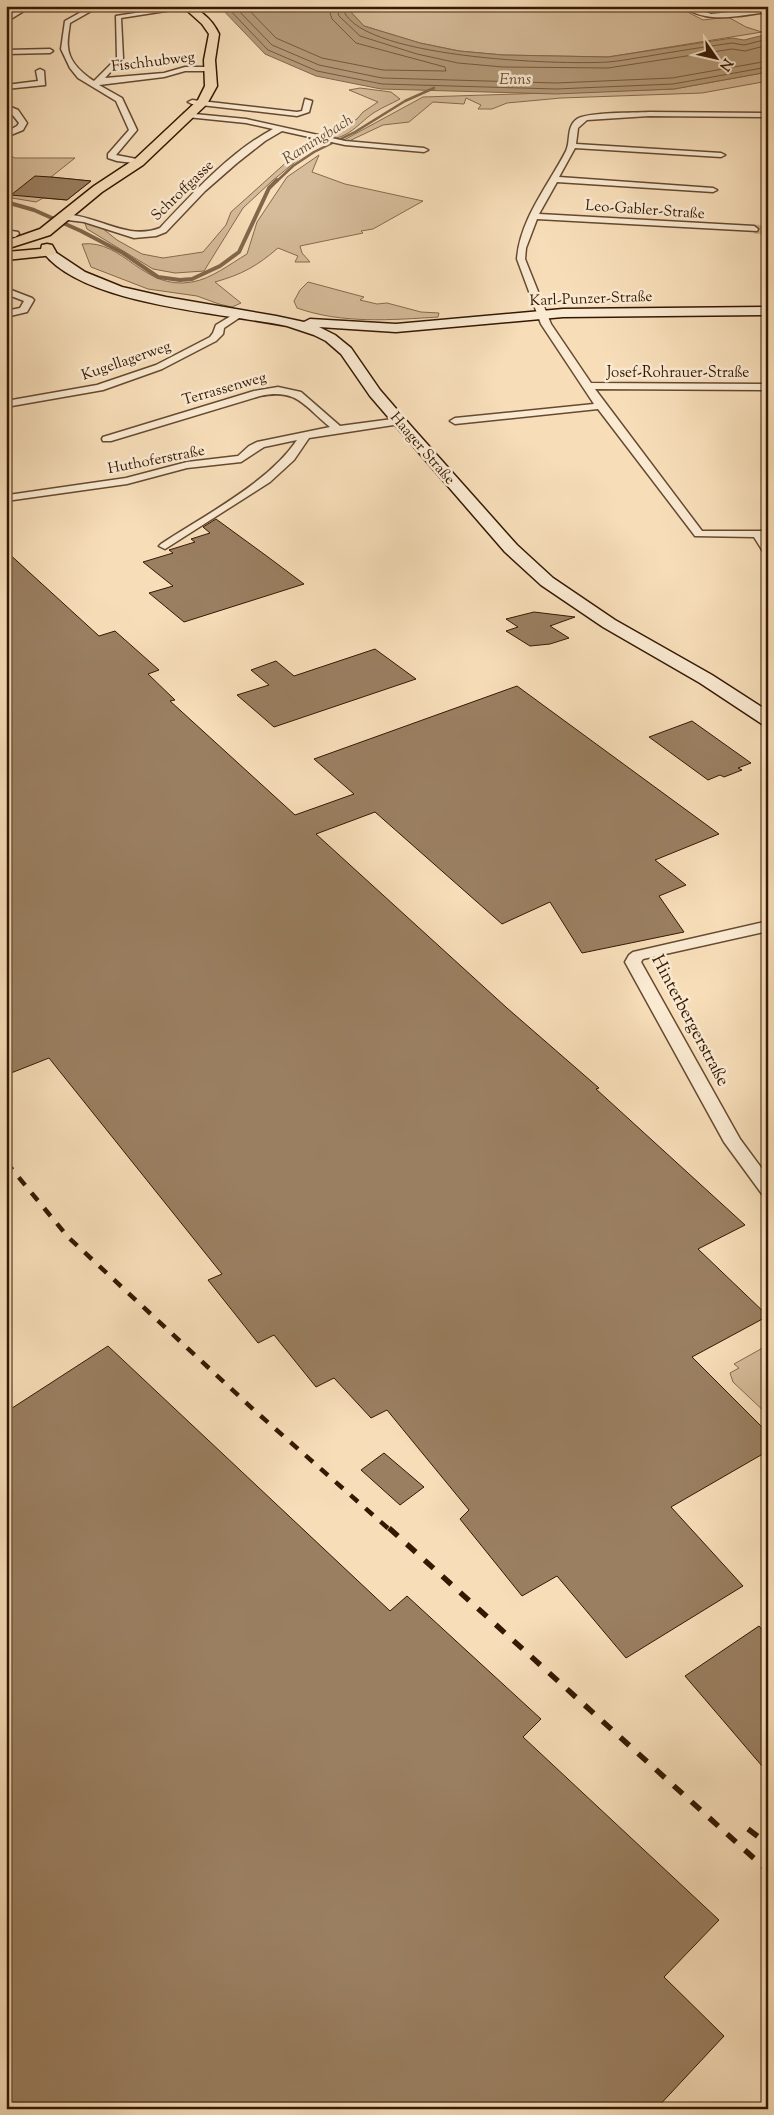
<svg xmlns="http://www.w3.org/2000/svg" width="774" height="2115" font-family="'Sorts Mill Goudy',serif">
	<rect width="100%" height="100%" fill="#f7deb9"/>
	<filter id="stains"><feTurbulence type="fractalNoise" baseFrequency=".004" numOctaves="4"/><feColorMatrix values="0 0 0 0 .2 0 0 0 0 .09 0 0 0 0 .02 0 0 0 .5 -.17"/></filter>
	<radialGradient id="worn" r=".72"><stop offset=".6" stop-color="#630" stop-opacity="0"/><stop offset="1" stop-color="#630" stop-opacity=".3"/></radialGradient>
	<!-- green -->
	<g fill="#d6bc9a" stroke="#866a4e">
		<polygon points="345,6 676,6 703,20 728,17 746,27 762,32 608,57 503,55 459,51 420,43 364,26"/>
		<polygon points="768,72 768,81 702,93 561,98 507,103 492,109 478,109 481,105 466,98 464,104 433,102 409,122 383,125 347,142 342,141 423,97 674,89"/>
		<path d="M360 88 391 92 400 99C391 104 383 107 375 112 359 122 347 142 325 138L357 119 363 112 378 102 349 90Z"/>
		<polygon points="6,154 15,158 75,158 51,177 91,181 67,200 43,198 36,202 6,197"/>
		<path d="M319 155 312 172 345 184 423 201 373 229 361 231 363 233 300 246 302 253 310 262H295L298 256 278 248C257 266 243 274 215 282L241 303 232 307 219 304 197 296 148 289 91 267 82 244C124 239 143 291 192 282 211 279 230 264 247 254L257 222 287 177Z"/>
		<polygon points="300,158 272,181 243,208 204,271 175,273 153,269 87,229 84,221 102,228 117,240 142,254 163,258 203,252 226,225 231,212 290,159"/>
		<path d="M308 282 364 297 360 300 377 304 387 303 421 312 439 313 438 317C391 320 342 324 297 308L294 301 300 290Z"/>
		<polygon points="768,1345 768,1415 733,1382 730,1373 739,1368 734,1364"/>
	</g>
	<!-- water -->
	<polygon fill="#b59b7b" stroke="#82674b" points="219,6 345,6 364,26 420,43 459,51 503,55 608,57 732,38 744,40 768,34 768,72 674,89 556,94 381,89 316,76 265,54"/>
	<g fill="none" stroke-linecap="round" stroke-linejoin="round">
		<!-- shore -->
		<g stroke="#755a3e" stroke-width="1">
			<polyline points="226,6 268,50 317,71 382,84 556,89 673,84 768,67"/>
			<polyline points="234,6 272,45 319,65 382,78 556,83 672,78 768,61"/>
			<polyline points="245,6 276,38 322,58 383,70 446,71 445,67 356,43 332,19 328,6"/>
			<polyline points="336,6 339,16 360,36 417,54 458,63 503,67 608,68 732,49 745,51 768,45"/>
			<path d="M342 6C351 59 563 65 608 62 621 61 635 58 649 56 677 51 704 47 732 43L744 45 768 39"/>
		</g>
		<!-- stream-far1 -->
		<polyline stroke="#82674b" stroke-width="2.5" points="276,182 293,166 314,152 355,132 405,101 434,88"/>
		<!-- stream -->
		<polyline stroke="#82674b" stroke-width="4" points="6,202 34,210 81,231 123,253 158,277 180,280 192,279 220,266 239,252 269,188 277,180"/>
	</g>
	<!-- building -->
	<g fill="#9a7f61" stroke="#351802">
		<polygon points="35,176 51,177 91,181 67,200 11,195"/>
		<polygon points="216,519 268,557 304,584 184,622 149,593 173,586 143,562 173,553 169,550 195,542 191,539 210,533 203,527"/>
		<polygon points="6,551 99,636 115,631 159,670 148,674 175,700 170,701 295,815 354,794 314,759 517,686 719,834 655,860 686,885 659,896 684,932 582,953 550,902 502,924 375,812 316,834 507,1008 599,1088 596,1089 745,1225 698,1249 768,1316 692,1357 768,1433 768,1451 671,1507 743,1586 626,1658 557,1576 522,1596 460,1519 469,1510 387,1410 371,1418 334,1378 316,1387 274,1335 258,1343 208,1280 222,1274 49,1058 6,1075"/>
		<polygon points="534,612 575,617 550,626 569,638 550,644 530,646 506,631 518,627 506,619"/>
		<polygon points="375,649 416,679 274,727 237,695 269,685 251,670 276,661 294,676"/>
		<polygon points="692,721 751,763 738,768 742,770 724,777 720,775 708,780 649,737"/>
		<polygon points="108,1346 390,1611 407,1596 541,1719 523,1737 719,1920 664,1977 724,2036 656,2109 6,2109 6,1412"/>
		<polygon points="384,1453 424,1487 400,1505 361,1470"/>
		<polygon points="759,1626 768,1636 768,1773 685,1676"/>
	</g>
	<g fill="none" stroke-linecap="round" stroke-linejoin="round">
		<!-- street-tunnel -->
		<polyline stroke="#d0b694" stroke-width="9" stroke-dasharray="9 4.5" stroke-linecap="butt" points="754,229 768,230"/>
		<defs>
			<g id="street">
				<polygon points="24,6 32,6 6,22 6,17"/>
				<path d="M92 6H100L70 23C69 31 67 40 68 47 69 62 83 74 94 81L117 58 116 16 180 6 191 7 121 18 123 58 105 78 164 73 185 67H210L214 69 210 71H185L164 77 99 85 122 98 137 130 116 155 142 160V164L117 161 108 158V154L129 130 116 101 78 78 70 68 61 49 65 21Z"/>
				<path d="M683 6H691L711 14 768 8V12C740 15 707 25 683 6Z"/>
				<polygon points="6,50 50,49 53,51 50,53 6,54"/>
				<polygon points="40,69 44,71 45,85 6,89 6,85 38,81 36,71"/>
				<polygon points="305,99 312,101 309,112 297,116 192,104 188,102 192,100 297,112 302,111"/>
				<polygon points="6,105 18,110 27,123 23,130 6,137 6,132 17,126 19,123 12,114 6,110"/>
				<path d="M649 112 768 113V117L649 116 587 120 578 128 576 144 721 153 725 155 721 157 575 148 559 177 713 188 717 190 713 192 557 182 539 214 754 226 758 229 757 231 537 219 526 248 525 259 551 324 591 383 768 384V390L595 389 702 531H768V537H765L768 542V554L764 553 754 537 695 536 598 409 455 424 450 421 455 418 594 404 541 324 517 259C520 219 548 186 566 151 571 141 566 127 577 119 587 112 634 113 649 112Z"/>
				<path d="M184 113 246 119 345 141 424 148 428 150 424 152 345 145 282 131 265 141 237 163 205 191 166 232 156 236 134 238 84 222 60 219V215L63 214C97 215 127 241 160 228 192 194 231 151 273 129L246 123 187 117H184Z"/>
				<polygon points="6,230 18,232 19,234 15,237 6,236"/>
				<polygon points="6,288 32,298 34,300 27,312 6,317 6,311 20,308 24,301 6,294"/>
				<polygon points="239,311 244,314 242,316 224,328 223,334 216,341 162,369 103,390 6,407 6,401 97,385 156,365 210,337 213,333 216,325"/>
				<path d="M278 387 301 392 340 426 400 418 405 421 400 424 309 438 294 460 270 482 165 549 159 546 161 544C205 515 268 483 297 440L264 447 241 462 187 468 127 484 6 501V495H8L126 478 187 462 238 456 249 446 257 442 330 427C304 406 297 388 260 396L111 441H103L102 439 103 437 254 391Z"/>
				<polygon points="768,921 768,931 643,959 641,962 740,1139 768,1177 768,1196 762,1194 724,1142 625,962 629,955 633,952"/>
			</g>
			<path id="secondary" d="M49 248 85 272 122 287 166 297 276 316 304 322 310 319 396 324 563 309 768 307V315L563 317 396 332 319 327 335 335 351 348 380 390 411 426 517 545 553 578 615 620 712 675 768 711V725L762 724 700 683 603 627 541 585 505 552 401 432 370 396 341 354 326 341 314 335 287 326C224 313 82 305 43 252Z"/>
			<g id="primary">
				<path d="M182 6C198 6 212 19 219 34L215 60 217 86 207 104 143 165 102 192 50 235 6 249V241L40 229 94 186 135 159 198 100 205 86 204 60 209 34 202 24Z"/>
				<polygon points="47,244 52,245 56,252 54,255 6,260 6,252 41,249 42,245"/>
			</g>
		</defs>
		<!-- street casing -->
		<use href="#street" stroke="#664a30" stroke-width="3"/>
		<!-- secondary casing -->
		<use href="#secondary" stroke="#351802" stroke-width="3"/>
		<!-- primary casing -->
		<use href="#primary" stroke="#351802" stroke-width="3"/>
		<!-- street -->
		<use href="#street" fill="#faead2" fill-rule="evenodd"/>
		<!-- secondary -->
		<use href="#secondary" fill="#faead2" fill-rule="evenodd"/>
		<!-- primary -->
		<use href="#primary" fill="#f7deb9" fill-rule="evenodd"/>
		<!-- rail-far1 -->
		<polyline stroke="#351802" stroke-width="4.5" stroke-dasharray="10 10" stroke-linecap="butt" points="6,1162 68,1237 254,1410 390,1530"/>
		<!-- rail -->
		<g stroke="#351802" stroke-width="5.5" stroke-dasharray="12 12" stroke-linecap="butt">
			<polyline points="389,1528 768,1871"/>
			<polyline points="748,1829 768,1844"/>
		</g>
	</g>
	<g text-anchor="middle" stroke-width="5" stroke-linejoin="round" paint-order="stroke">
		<!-- far-street labels -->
		<g font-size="15" fill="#351802" stroke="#faead2">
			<text transform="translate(153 61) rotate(-7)" y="5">Fischhubweg</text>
			<text transform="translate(182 190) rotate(-44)" y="5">Schroffgasse</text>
			<text transform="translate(645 209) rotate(4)" y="5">Leo-Gabler-Straße</text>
			<text transform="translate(591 298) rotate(-2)" y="5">Karl-Punzer-Straße</text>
			<text transform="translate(126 360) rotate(-19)" y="5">Kugellagerweg</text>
			<text x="678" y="377">Josef-Rohrauer-Straße</text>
			<text transform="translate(224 388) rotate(-16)" y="5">Terrassenweg</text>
			<text transform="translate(423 448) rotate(49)" y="5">Haager Straße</text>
			<text transform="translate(156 459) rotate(-11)" y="5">Huthoferstraße</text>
		</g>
		<!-- far-water labels -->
		<g font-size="16" font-style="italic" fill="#684c32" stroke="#faead2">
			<text x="515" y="84">Enns</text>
			<text transform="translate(317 138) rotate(-32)" y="6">Ramingbach</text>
		</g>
		<!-- street labels -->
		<g font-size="18" fill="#351802" stroke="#faead2">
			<text transform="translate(691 1020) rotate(62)" y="6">Hinterbergerstraße</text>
		</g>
	</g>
	<!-- margin -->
	<rect width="774" height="2115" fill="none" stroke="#f7deb9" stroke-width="25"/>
	<rect x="8" y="8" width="759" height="2100" fill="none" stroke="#351802" stroke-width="2.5"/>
	<rect x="12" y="12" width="749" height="2090" fill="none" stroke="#351802"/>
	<!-- north arrow -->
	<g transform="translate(716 58) rotate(124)" stroke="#faead2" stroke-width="4" paint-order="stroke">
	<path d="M0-4L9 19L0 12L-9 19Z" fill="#351802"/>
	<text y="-8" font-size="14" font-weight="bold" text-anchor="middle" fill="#351802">N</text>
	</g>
	<rect width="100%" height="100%" filter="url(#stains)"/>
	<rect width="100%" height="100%" fill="url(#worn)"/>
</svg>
